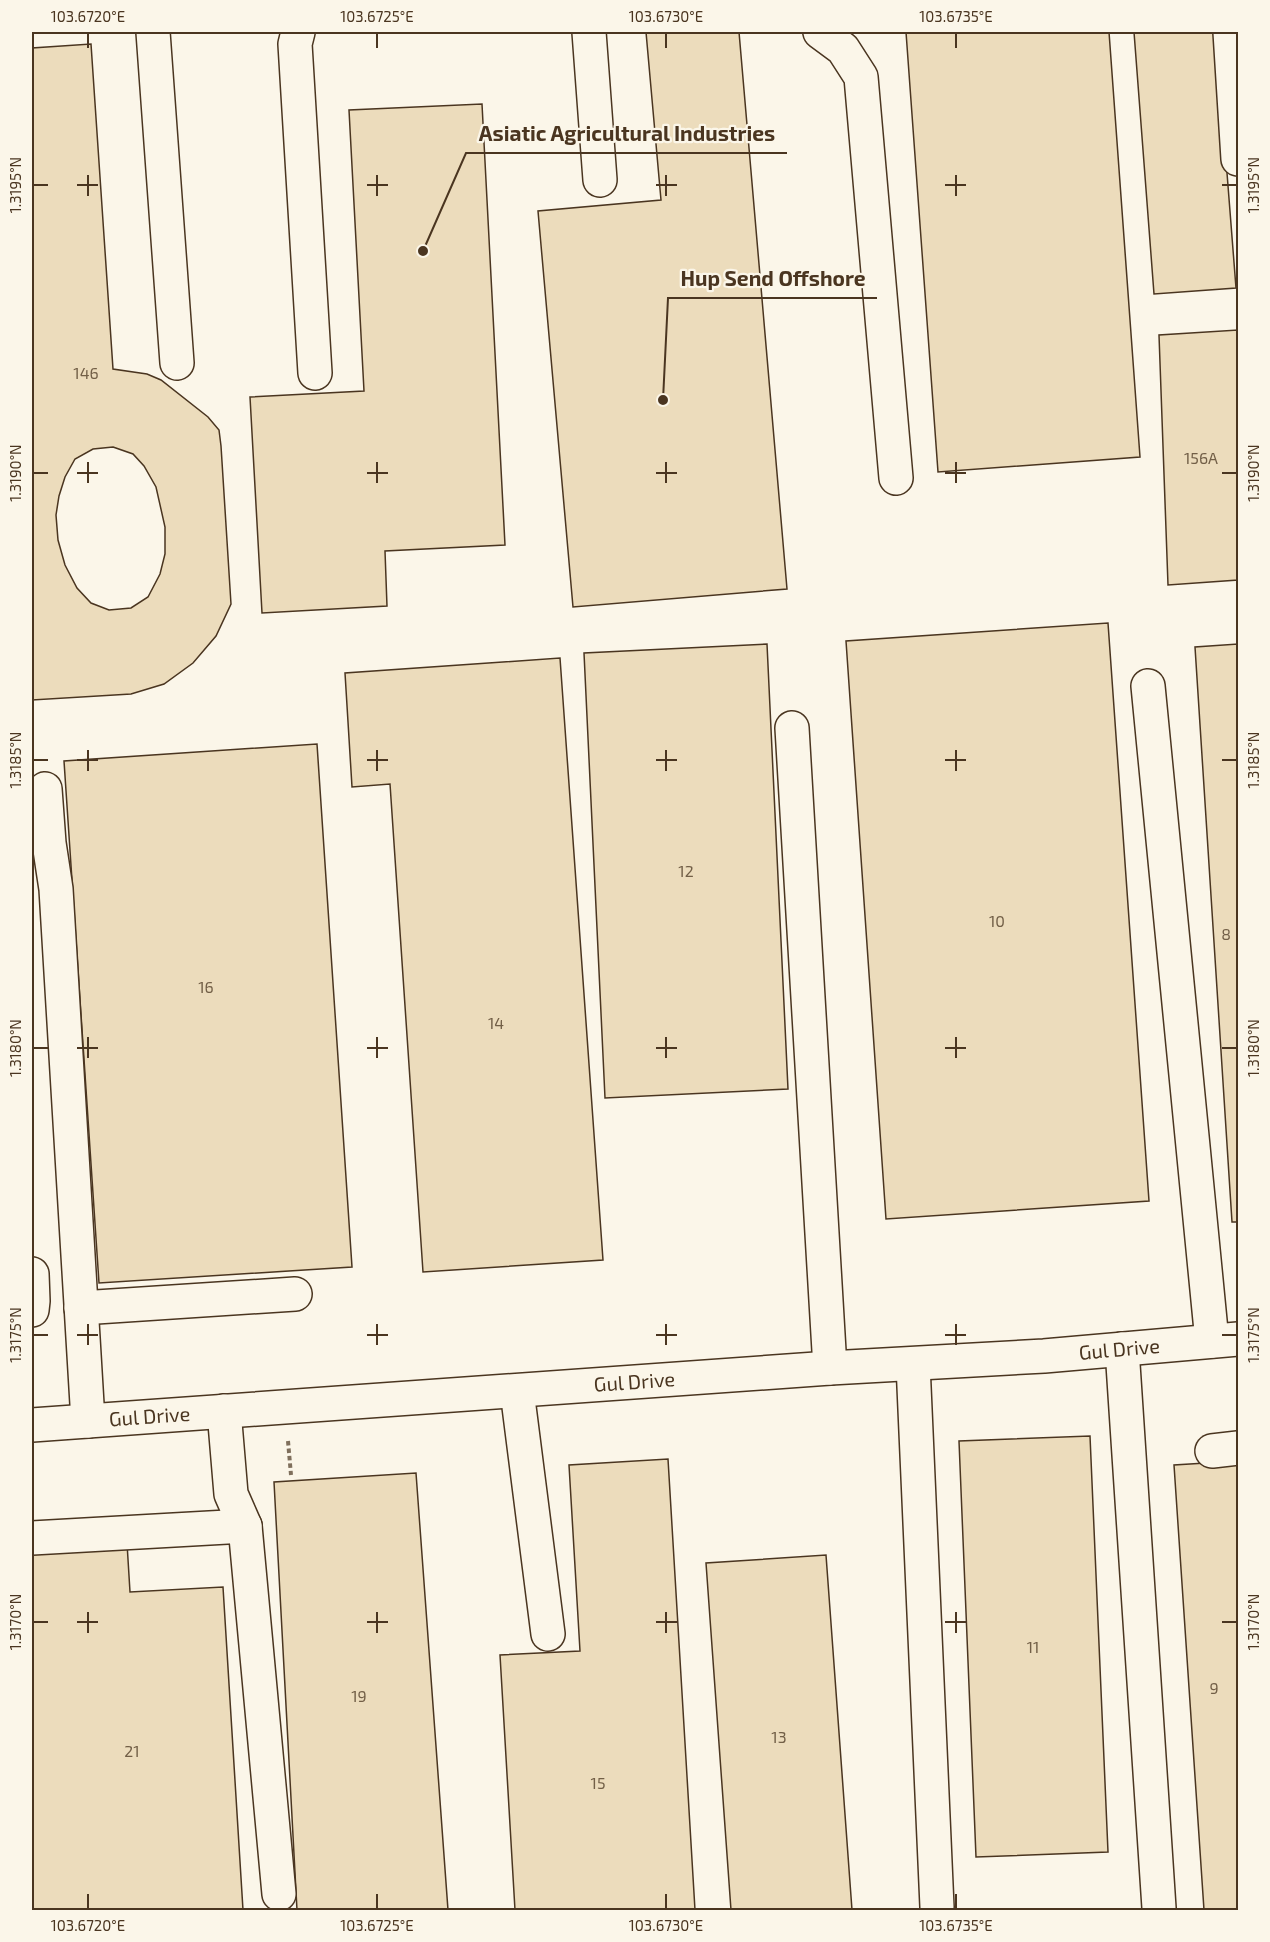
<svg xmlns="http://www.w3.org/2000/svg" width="1270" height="1942" font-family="'Exo 2',sans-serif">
	<rect width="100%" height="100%" fill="#fbf6e9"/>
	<!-- building -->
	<g fill="#ecdcbc" stroke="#4a3520" stroke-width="1.5" fill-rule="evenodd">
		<polygon points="646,32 739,32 787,589 573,607 538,211 661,200"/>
		<polygon points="906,32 1109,32 1140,457 938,472"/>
		<polygon points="1134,32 1216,32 1236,288 1154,294"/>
		<path d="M91 44 113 369 147 374 161 380 208 417 219 430 221 446 231 604 216 636 193 663 164 684 131 694 32 700V48ZM113 447 133 454 144 466 156 487 165 527V554L160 574 148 597 131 608 109 610 91 603 77 588 65 565 58 540 56 515 59 496 65 477 75 459 93 449Z"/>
		<polygon points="482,104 505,545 385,551 387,606 262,613 250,397 364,391 349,110"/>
		<polygon points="1238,330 1238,580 1168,585 1159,335"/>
		<polygon points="1108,623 1149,1201 886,1219 846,641"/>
		<polygon points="767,644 788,1089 605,1098 584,653"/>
		<polygon points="1238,644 1238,1222 1232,1222 1195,647"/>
		<polygon points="560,658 603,1260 423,1272 390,784 352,787 345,673"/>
		<polygon points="317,744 352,1267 99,1283 64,761"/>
		<polygon points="1090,1436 1108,1852 976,1857 959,1441"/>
		<polygon points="668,1459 695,1910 515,1910 500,1655 580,1651 569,1465"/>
		<polygon points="1238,1461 1238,1910 1204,1910 1174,1465"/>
		<polygon points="416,1473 448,1910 297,1910 274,1482"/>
		<polygon points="127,1543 130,1592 223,1587 243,1910 32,1910 32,1548"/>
		<polygon points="826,1555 852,1910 731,1910 706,1563"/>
	</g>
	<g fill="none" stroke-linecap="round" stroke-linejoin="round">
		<defs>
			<g id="minor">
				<polyline points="153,32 177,363"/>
				<polyline points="298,32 295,44 315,373"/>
				<polyline points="589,32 600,180"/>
				<polyline points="820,32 843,49 861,77 896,478"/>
				<polyline points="1230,32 1238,159"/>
				<polyline points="1148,686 1212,1341"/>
				<polyline points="792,728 830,1368"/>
				<polyline points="45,789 49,843 56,889 88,1421"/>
				<polyline points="32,1274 33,1301 32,1310"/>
				<polyline points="81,1308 295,1294"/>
				<polyline points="1122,1349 1159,1908"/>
				<polyline points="913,1364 937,1907"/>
				<polyline points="517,1391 548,1634"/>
				<polyline points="224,1411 231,1494 245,1526 279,1894"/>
				<path id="s1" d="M32 1425 830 1368 1044 1356 1238 1339"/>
				<polyline points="1212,1451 1238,1448"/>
				<polyline points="32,1538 245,1526"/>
			</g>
		</defs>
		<!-- minor casing -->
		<use href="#minor" stroke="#4a3520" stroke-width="36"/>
		<!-- path -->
		<polyline stroke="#7f6f5c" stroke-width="4" stroke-dasharray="4.5 3" stroke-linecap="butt" points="288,1441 291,1475"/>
		<!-- minor -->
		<use href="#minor" stroke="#fbf6e9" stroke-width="33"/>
	</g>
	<!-- ticks -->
	<path fill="none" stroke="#4a3520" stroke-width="2" d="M88 33V48M377 33V48M666 33V48M956 33V48M88 175V196M377 175V196M666 175V196M956 175V196M33 185H48M77 185H98M367 185H388M656 185H677M945 185H966M1222 185H1237M88 462V483M377 462V483M666 462V483M956 462V483M33 473H48M77 473H98M367 473H388M656 473H677M945 473H966M1222 473H1237M88 750V771M377 750V771M666 750V771M956 750V771M33 760H48M77 760H98M367 760H388M656 760H677M945 760H966M1222 760H1237M88 1037V1058M377 1037V1058M666 1037V1058M956 1037V1058M33 1048H48M77 1048H98M367 1048H388M656 1048H677M945 1048H966M1222 1048H1237M88 1324V1345M377 1324V1345M666 1324V1345M956 1324V1345M33 1335H48M77 1335H98M367 1335H388M656 1335H677M945 1335H966M1222 1335H1237M88 1612V1633M377 1612V1633M666 1612V1633M956 1612V1633M33 1622H48M77 1622H98M367 1622H388M656 1622H677M945 1622H966M1222 1622H1237M88 1894V1909M377 1894V1909M666 1894V1909M956 1894V1909"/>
	<g text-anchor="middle" stroke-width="4.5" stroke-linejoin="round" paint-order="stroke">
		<!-- number labels -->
		<g font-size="16" fill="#725f47">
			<text x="86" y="379">146</text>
			<text x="1201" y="464">156A</text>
			<text x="686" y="877">12</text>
			<text x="997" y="927">10</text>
			<text x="1226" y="940">8</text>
			<text x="206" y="993">16</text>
			<text x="496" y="1029">14</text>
			<text x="1033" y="1653">11</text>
			<text x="1214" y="1694">9</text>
			<text x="359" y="1702">19</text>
			<text x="779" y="1743">13</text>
			<text x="132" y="1757">21</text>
			<text x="598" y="1789">15</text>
		</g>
		<!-- street labels -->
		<g font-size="20" fill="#4a3520" stroke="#fbf6e9">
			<text dy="7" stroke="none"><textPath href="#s1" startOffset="1090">Gul Drive</textPath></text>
			<text dy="7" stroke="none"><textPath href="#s1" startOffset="604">Gul Drive</textPath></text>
			<text dy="7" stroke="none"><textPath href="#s1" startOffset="118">Gul Drive</textPath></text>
		</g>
	</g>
	<!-- callouts -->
	<path fill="none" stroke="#4a3520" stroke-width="2" d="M423 251L466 153H787M663 400L668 298H877"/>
	<g fill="#4a3520" stroke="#fbf6e9" stroke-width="2">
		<circle cx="423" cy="251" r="6"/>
		<circle cx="663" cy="400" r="6"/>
	</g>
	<g font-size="21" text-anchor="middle" font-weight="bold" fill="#4a3520" stroke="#fbf6e9" stroke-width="4.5" stroke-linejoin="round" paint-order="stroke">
		<text x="627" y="141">Asiatic Agricultural Industries</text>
		<text x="773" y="286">Hup Send Offshore</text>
	</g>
	<!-- border -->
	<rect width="1270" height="1942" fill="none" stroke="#fbf6e9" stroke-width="66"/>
	<rect x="33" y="33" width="1204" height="1876" fill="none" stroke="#4a3520" stroke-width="2"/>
	<g font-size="15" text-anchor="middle" fill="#4a3520">
		<text x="88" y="22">103.6720°E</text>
		<text x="377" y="22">103.6725°E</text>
		<text x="666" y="22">103.6730°E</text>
		<text x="956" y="22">103.6735°E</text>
		<text transform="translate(16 185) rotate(-90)" y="5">1.3195°N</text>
		<text transform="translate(1254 185) rotate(-90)" y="5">1.3195°N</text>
		<text transform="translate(16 473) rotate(-90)" y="5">1.3190°N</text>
		<text transform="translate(1254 473) rotate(-90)" y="5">1.3190°N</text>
		<text transform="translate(16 760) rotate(-90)" y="5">1.3185°N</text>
		<text transform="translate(1254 760) rotate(-90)" y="5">1.3185°N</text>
		<text transform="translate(16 1048) rotate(-90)" y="5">1.3180°N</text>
		<text transform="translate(1254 1048) rotate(-90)" y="5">1.3180°N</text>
		<text transform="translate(16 1335) rotate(-90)" y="5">1.3175°N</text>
		<text transform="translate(1254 1335) rotate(-90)" y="5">1.3175°N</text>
		<text transform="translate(16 1622) rotate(-90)" y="5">1.3170°N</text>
		<text transform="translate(1254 1622) rotate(-90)" y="5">1.3170°N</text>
		<text x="88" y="1931">103.6720°E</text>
		<text x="377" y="1931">103.6725°E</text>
		<text x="666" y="1931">103.6730°E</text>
		<text x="956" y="1931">103.6735°E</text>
	</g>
</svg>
